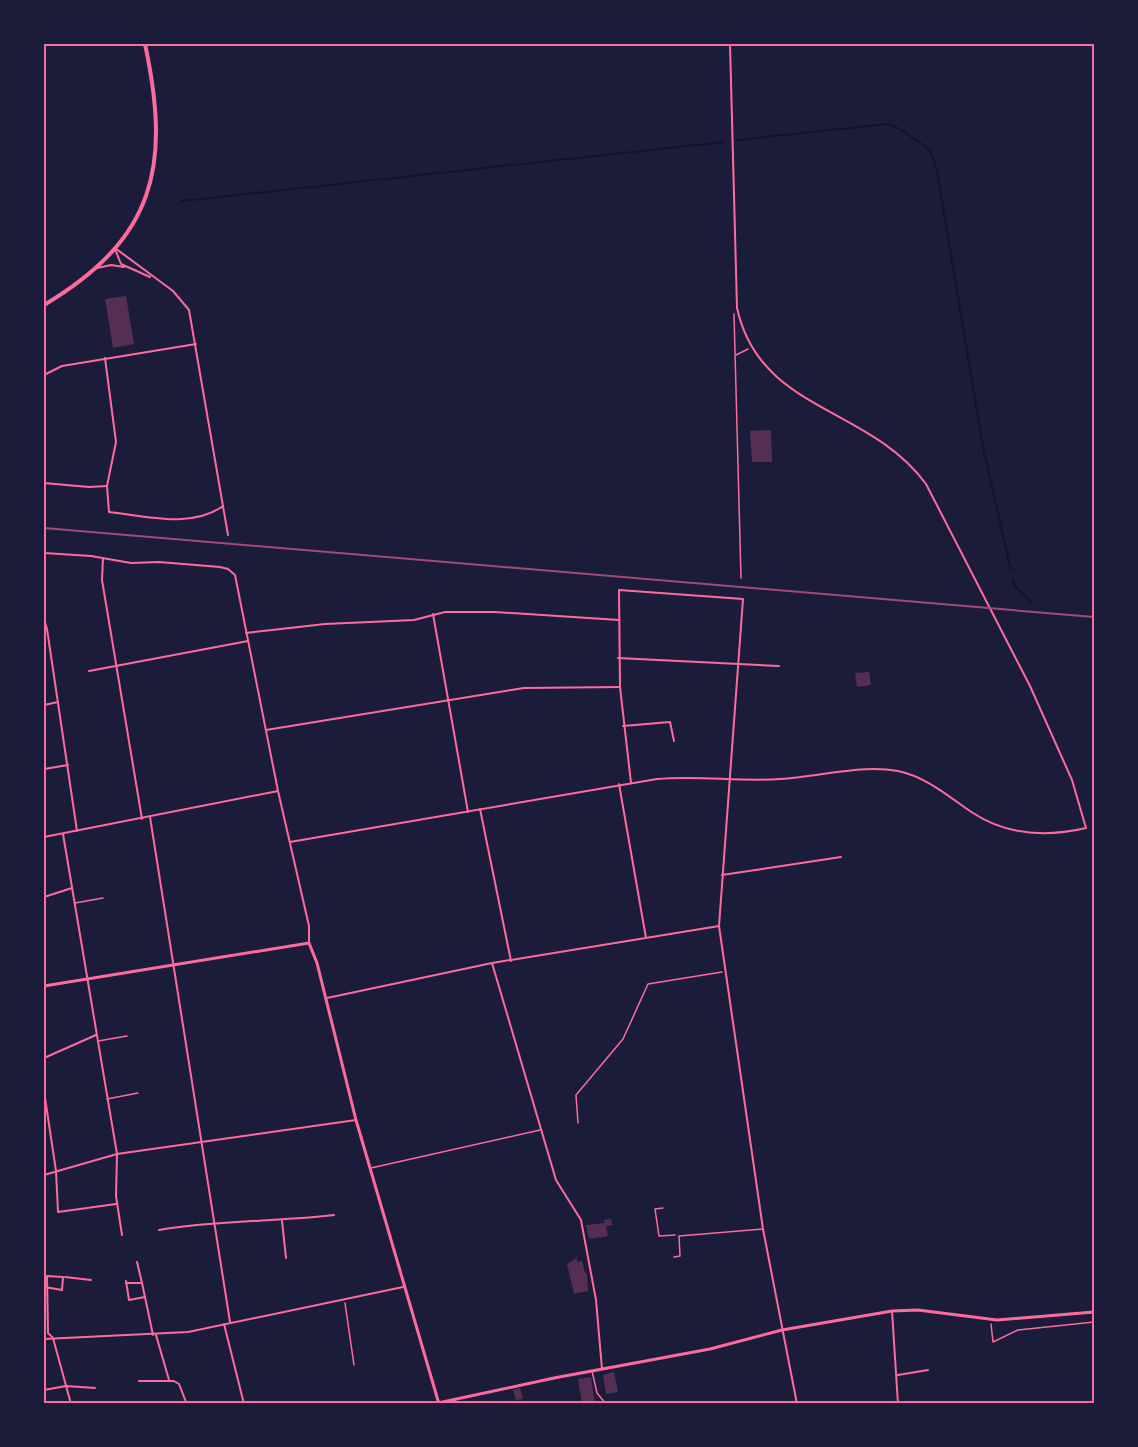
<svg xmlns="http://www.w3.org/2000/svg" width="1138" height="1447" font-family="Quicksand,sans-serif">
	<rect width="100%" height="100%" fill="#1b1b3a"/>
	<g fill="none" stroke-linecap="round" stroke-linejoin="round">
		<!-- stream -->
		<g stroke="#12122b" stroke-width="2">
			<polyline points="737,140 888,124 902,130 931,151 937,172 983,448 1011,570"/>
			<polyline points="182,201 724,142"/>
			<polyline points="1013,580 1015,587 1032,602"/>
		</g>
	</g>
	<!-- building -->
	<g fill="#542f53">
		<polygon points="126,296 134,344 113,348 105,299"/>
		<polygon points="771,430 772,462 752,462 750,431"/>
		<polygon points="869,672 871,685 857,687 855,673"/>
		<polygon points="611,1219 612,1225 606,1226 608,1236 589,1239 586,1225 605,1223 604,1220"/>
		<polygon points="577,1258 577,1262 582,1261 585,1273 587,1273 588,1291 574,1294 567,1264"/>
		<polygon points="614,1372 618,1392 606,1394 603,1375"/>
		<polygon points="591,1377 595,1404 582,1404 578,1379"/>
		<polygon points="520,1388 523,1399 516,1400 513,1390"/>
	</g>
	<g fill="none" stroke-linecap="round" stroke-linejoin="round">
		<!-- path -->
		<g stroke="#ff6b9d" stroke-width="1.5">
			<polyline points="734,314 741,578"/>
			<polyline points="736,355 748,349"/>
			<polyline points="578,1123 576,1095 623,1039 648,984 722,972"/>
			<polyline points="663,1208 655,1209 659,1236 675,1235"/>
			<polyline points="345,1303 354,1365"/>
			<polyline points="991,1324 993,1342 1018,1330 1094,1322"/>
		</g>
		<!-- service -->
		<g stroke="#ff6b9d" stroke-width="1.5">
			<polyline points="75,903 103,898"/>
			<polyline points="98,1041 127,1036"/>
			<polyline points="107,1099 138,1093"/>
			<polyline points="371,1168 540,1130"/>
			<polyline points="674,1257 680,1256 679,1236 763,1229"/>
			<polyline points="592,1371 597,1393 606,1404"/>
		</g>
		<!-- minor -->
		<g stroke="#ff6b9d" stroke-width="2">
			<polyline points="115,248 173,291 189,310 228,535"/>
			<polyline points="115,249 121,264 150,277"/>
			<polyline points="97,268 111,265 124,267"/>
			<path d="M105 358 116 442 107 486 109 512C145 516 191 529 223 506"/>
			<polyline points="44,375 62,366 196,344"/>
			<polyline points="44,483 89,487 107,486"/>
			<polyline points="44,553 91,556 131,563 159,562 220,567 228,569 235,575 278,791 309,926 309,942"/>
			<polyline points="103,558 102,580 142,819"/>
			<polyline points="433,614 468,812"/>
			<polyline points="44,619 47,629 77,831"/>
			<polyline points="246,633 325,624 414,620 445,612 495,612 619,620"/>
			<polyline points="618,658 779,666"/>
			<polyline points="89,671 248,641"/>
			<polyline points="44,705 58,702"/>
			<polyline points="623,726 670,722 674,741"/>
			<polyline points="266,730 524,688 620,687"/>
			<polyline points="44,769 68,765"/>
			<polyline points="631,783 620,687 619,590 743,599 719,926 763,1229 797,1404"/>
			<polyline points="619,784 646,938"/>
			<polyline points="480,809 511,961"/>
			<polyline points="150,817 230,1322"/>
			<polyline points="63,834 117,1154 116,1196 122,1235"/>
			<polyline points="44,837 278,791"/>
			<path d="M290 842 657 779C698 775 739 782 780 779 818 777 860 764 898 771 927 777 949 797 973 813 1008 836 1047 837 1086 828L1072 780 1030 686 926 484C868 405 760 412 737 308L730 44"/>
			<polyline points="722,875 841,857"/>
			<polyline points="44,897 72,888"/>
			<polyline points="492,963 556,1180 581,1220 596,1300 602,1369"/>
			<polyline points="327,998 492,963 719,926"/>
			<polyline points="44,1058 96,1035"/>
			<polyline points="44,1091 56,1171 58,1212 116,1204"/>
			<polyline points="44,1175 117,1154 356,1120"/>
			<polyline points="282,1221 286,1258"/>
			<path d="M159 1230C217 1220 275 1222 334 1215"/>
			<polyline points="137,1262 142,1283"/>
			<polyline points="65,1277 91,1280"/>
			<polyline points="126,1281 129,1300 145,1297"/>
			<polyline points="126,1283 142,1283 153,1335"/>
			<polyline points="45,1287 62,1290 63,1277 47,1276 48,1333 53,1338"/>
			<polyline points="892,1311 898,1404"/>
			<polyline points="224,1324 244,1404"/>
			<polyline points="156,1335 169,1380"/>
			<polyline points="53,1338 71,1404"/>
			<polyline points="44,1339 188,1332 403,1287"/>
			<polyline points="898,1375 928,1370"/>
			<polyline points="139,1381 174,1381 179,1384 186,1402"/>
			<polyline points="44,1390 66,1386 95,1388"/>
		</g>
		<!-- tertiary -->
		<g stroke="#ff6b9d" stroke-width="3">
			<polyline points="44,986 309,943 317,963 356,1120 439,1404"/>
			<polyline points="438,1403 554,1378 710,1349 782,1330 892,1311 918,1310 997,1320 1094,1312"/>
		</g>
		<!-- secondary -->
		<path stroke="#ff6b9d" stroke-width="4" d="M44 305C156 238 171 166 145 44"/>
		<!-- rail -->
		<polyline stroke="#a44b75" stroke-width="2" points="44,528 1094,617"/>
	</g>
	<!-- border -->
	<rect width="1138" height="1447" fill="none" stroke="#1b1b3a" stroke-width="90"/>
	<rect x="45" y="45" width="1048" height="1357" fill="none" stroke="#ff6b9d" stroke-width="2"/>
</svg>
